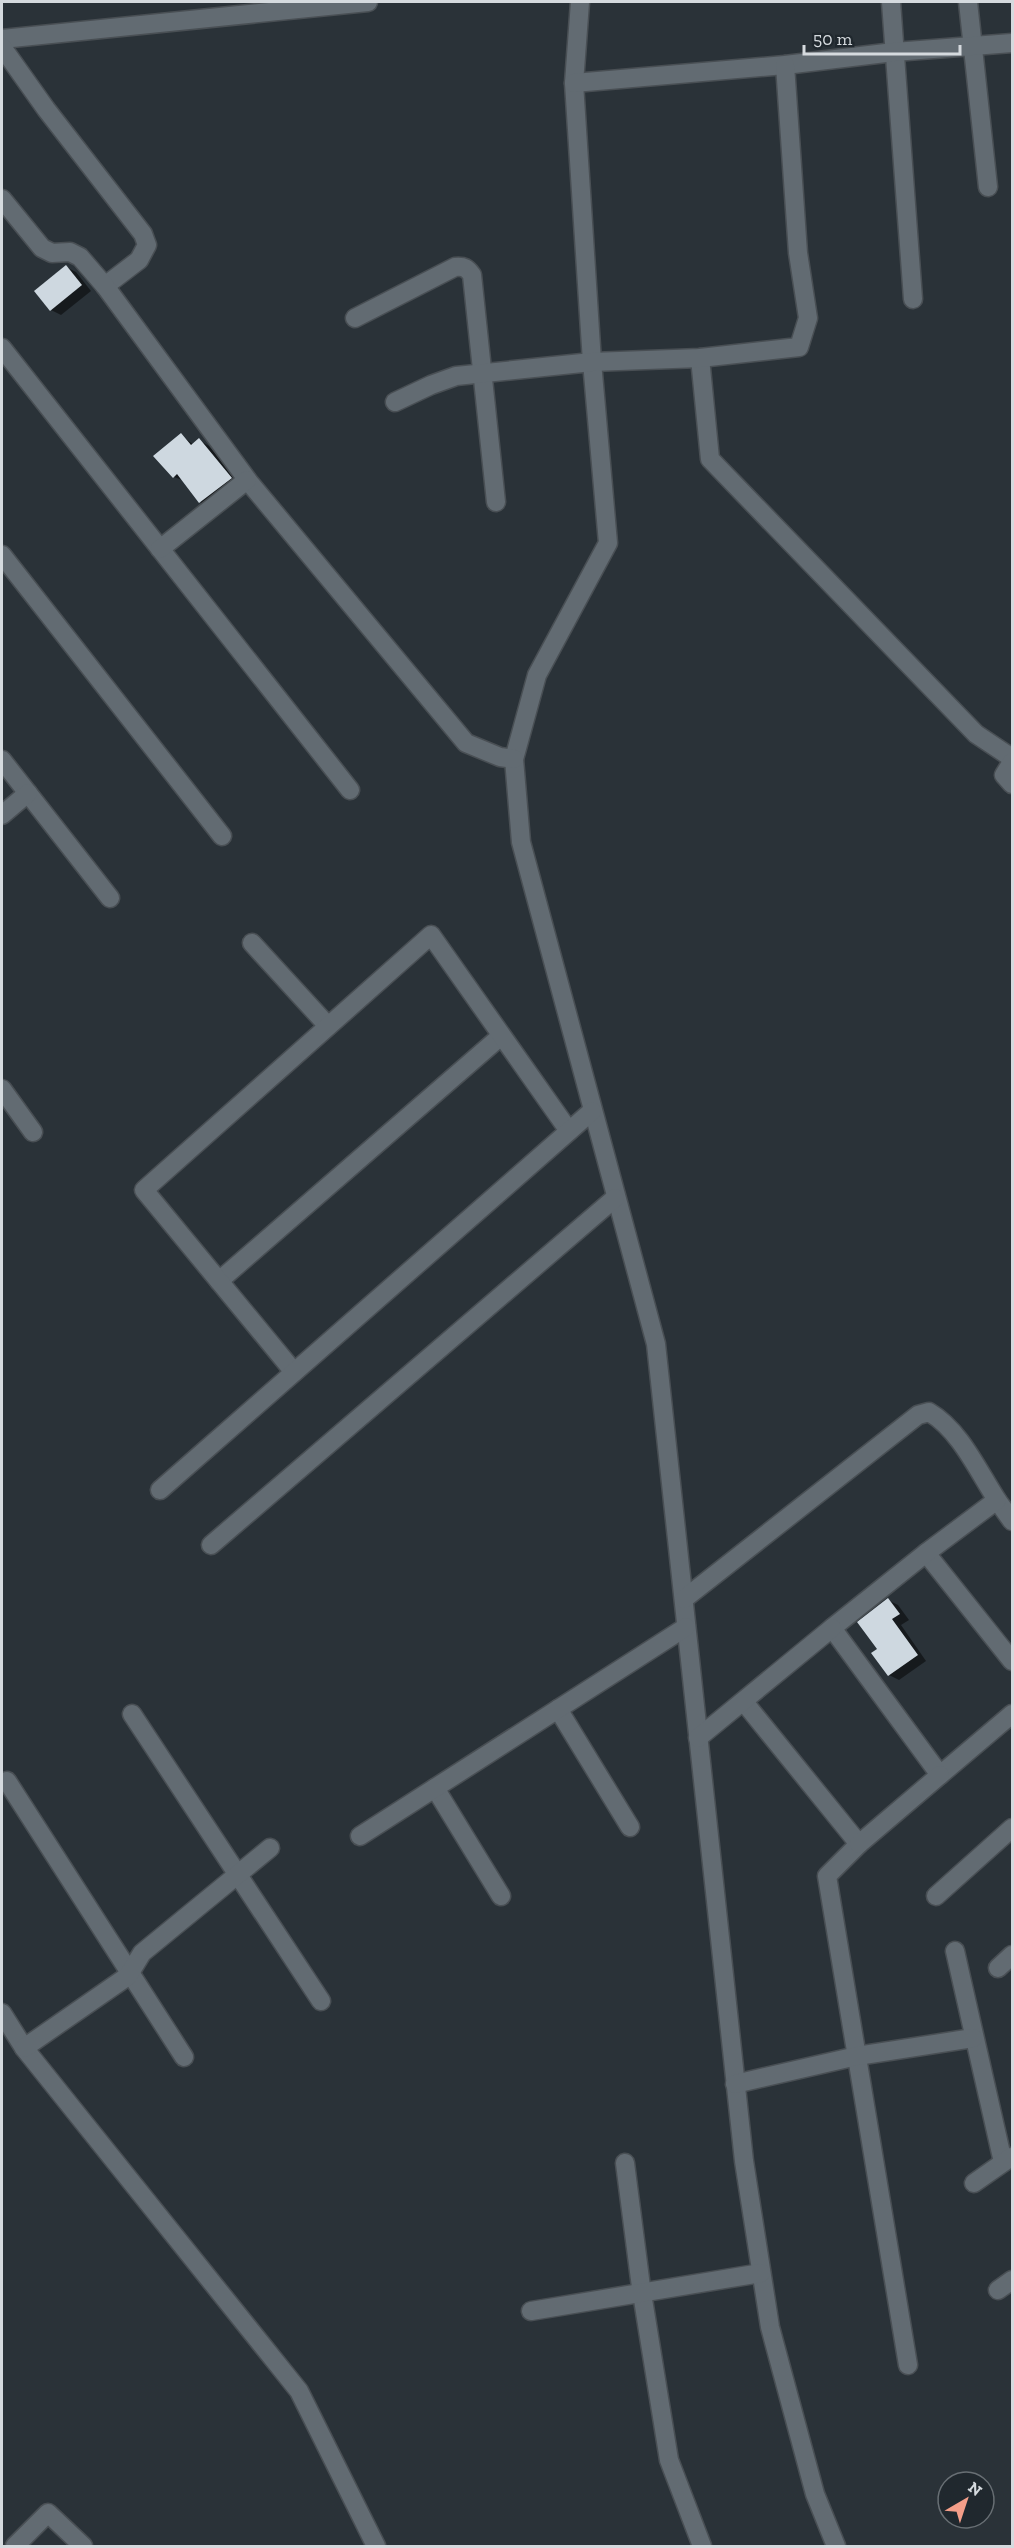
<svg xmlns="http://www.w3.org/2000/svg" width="1014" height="2548" font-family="'Zilla Slab',serif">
	<rect width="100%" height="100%" fill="#2a3238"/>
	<!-- shadow -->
	<g fill="#0007">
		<polygon points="66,267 76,272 91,291 61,315 51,310"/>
		<polygon points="181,435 194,445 199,440 209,446 241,484 210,508 200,502 185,481 174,477"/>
		<polygon points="888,1600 898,1605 909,1620 901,1625 926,1661 899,1680 889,1675 879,1649"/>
	</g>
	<!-- building -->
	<g fill="#ced8e0">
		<polygon points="66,265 82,285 50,311 34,291"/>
		<polygon points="181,433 191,445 199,438 232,478 199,503 177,474 173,478 153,456"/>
		<polygon points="888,1598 900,1614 892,1619 918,1655 888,1676 871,1653 877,1649 857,1622"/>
	</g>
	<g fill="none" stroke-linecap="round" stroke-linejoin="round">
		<defs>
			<g id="minor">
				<polyline points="580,2 574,83 592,362 608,543 537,675 514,759 521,842 656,1344 744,2161 770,2327 815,2494 836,2546"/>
				<polyline points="891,2 913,299"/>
				<polyline points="968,2 988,187"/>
				<polyline points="2,39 368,2"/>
				<polyline points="2,47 46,109 143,234 147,245 139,260 105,286"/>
				<polyline points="574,83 785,65 894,52 1012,43"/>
				<polyline points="2,199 42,248 52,253 70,252 80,257 105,286 249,482 466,743 500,757 514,759"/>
				<path d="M355 318 455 267C464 266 467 268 472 275L496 502"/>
				<polyline points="2,348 350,790"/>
				<polyline points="700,358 710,459 976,734 1012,758"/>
				<polyline points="395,402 431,385 456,376 592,362 700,358 799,347 808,318 798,253 785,65"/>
				<polyline points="160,549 247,480"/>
				<polyline points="2,555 222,836"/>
				<polyline points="2,760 110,898"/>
				<polyline points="1012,762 1004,775 1012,784"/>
				<polyline points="2,815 28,793"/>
				<polyline points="252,943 328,1026"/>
				<polyline points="2,1089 33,1132"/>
				<polyline points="219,1281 501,1036"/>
				<polyline points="294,1372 144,1190 431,935 569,1131"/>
				<polyline points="160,1490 592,1111"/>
				<polyline points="997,1500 1012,1521"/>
				<polyline points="211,1545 615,1198"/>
				<polyline points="926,1553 1012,1661"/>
				<path d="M684 1599 918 1415 929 1412C960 1430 978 1471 997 1500L926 1553 832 1628 940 1775 1012 1714"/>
				<polyline points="744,1702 859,1844 827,1876 908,2365"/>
				<polyline points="558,1709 630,1827"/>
				<polyline points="132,1714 321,2001"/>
				<polyline points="698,1738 832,1628"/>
				<polyline points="7,1781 184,2057"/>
				<polyline points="435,1788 501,1896"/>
				<polyline points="360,1836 686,1627"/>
				<polyline points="859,1844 940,1775"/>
				<polyline points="936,1896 1012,1828"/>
				<polyline points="955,1951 1003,2162"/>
				<polyline points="998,1968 1012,1955"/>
				<polyline points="2,2013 24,2048 299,2391 376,2546"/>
				<polyline points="24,2048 128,1976 142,1953 270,1848"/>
				<polyline points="735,2084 857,2056 973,2038"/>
				<polyline points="625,2163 641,2287 669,2460 702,2546"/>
				<polyline points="974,2183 1011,2157"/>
				<polyline points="998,2290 1012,2280"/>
				<polyline points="531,2311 761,2273"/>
				<polyline points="15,2546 48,2513 83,2546"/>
			</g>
		</defs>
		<!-- minor casing -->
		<use href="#minor" stroke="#494f54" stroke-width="21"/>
		<!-- minor -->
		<use href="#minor" stroke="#626b72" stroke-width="18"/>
	</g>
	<!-- border -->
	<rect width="1014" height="2548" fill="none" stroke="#d5dade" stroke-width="6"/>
	<!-- north arrow -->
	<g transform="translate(966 2500) rotate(39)"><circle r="28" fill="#20282e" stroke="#686f74" stroke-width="1.5"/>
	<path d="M0-4.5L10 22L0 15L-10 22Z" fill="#f49e89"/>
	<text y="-9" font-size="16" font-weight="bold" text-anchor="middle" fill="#d5dade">N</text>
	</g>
	<!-- scale -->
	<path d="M804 45v9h156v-9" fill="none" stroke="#d5dade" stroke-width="3"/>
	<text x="813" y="45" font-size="18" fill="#d5dade" stroke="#20282e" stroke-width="4.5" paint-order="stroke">50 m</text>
</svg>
